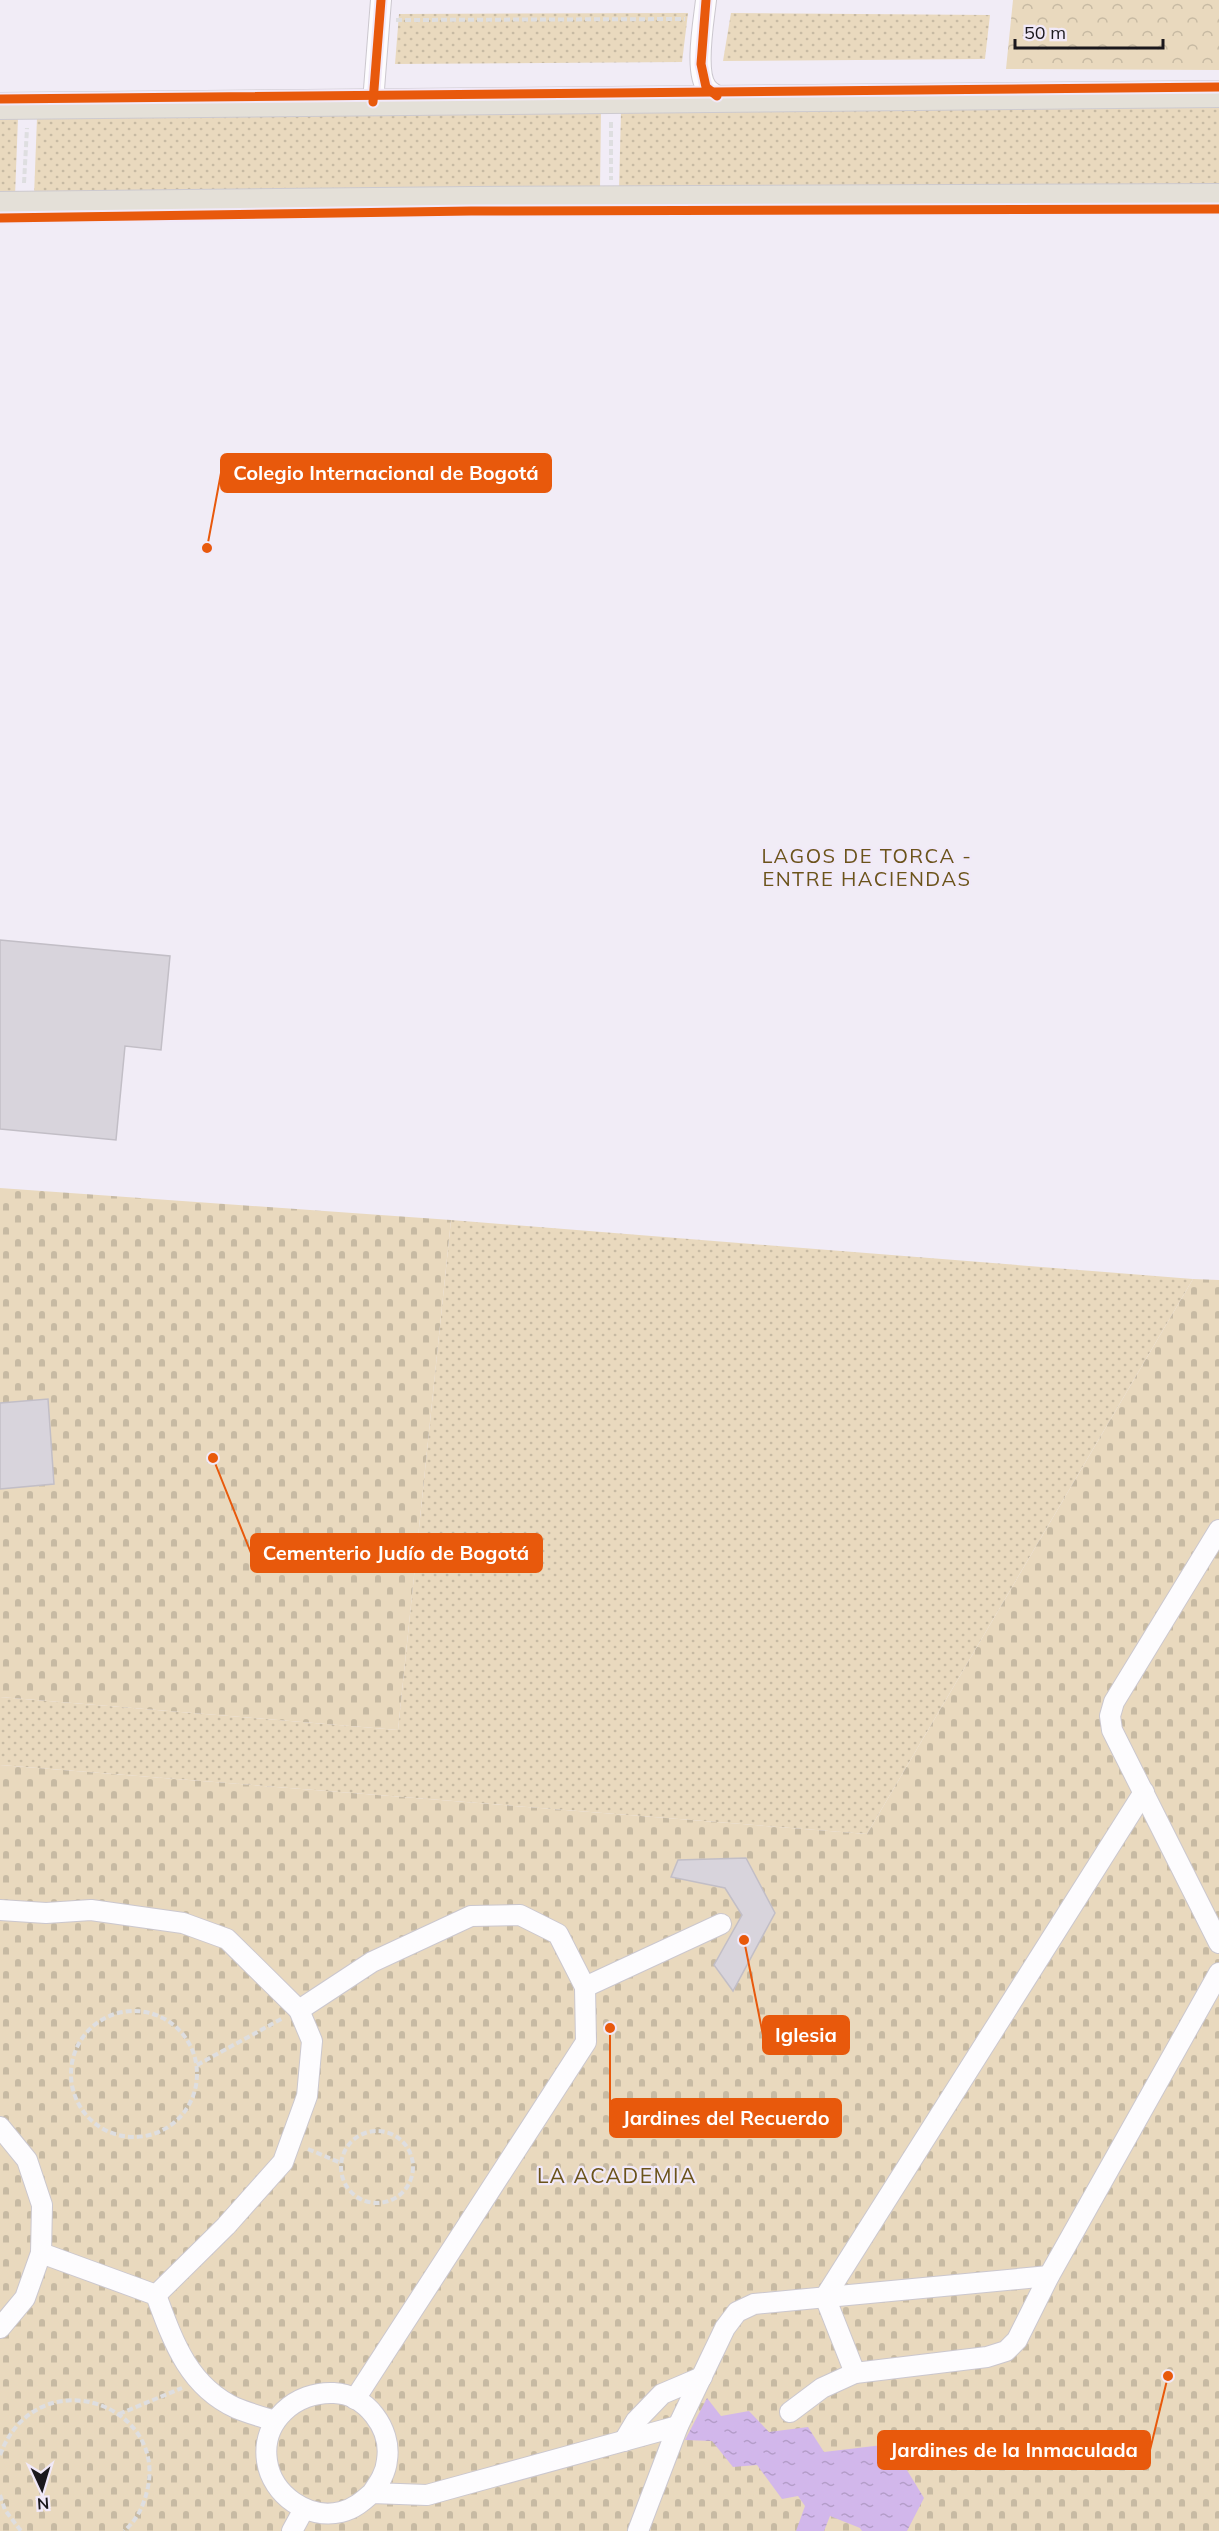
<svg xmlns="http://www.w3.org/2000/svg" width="1219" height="2531" font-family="Mulish,sans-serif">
	<defs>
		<pattern id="grass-dots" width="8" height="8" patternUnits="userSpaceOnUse" patternTransform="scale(1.5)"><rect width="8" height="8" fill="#e9d9be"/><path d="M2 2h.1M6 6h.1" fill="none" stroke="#c7baa3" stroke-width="1.8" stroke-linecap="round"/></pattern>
		<pattern id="cemetery-stones" width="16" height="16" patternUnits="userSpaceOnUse" patternTransform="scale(1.5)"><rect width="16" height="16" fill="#e9d9be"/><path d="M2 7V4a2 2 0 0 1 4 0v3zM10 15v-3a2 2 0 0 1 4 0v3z" fill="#c7baa3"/></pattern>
		<pattern id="park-crowns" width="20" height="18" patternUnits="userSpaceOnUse" patternTransform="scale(1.5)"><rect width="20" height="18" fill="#e9d9be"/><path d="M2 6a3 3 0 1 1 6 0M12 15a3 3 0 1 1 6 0" fill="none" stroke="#c7baa3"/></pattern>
		<pattern id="water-ripples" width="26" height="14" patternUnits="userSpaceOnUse" patternTransform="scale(1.5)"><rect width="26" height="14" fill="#d2b7eb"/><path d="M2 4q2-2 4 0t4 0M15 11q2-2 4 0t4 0" fill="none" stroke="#b49dc9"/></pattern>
	</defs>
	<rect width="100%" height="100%" fill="#f1ecf6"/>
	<!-- grass -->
	<g fill="url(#grass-dots)">
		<polygon points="688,13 682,62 395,64 399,14"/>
		<polygon points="731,13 990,15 985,59 723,61"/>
		<polygon points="1219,104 1219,186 619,190 621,111"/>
		<polygon points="601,111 600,190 34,196 37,118"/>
		<polygon points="0,118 18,118 15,196 0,196"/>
		<polygon points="451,1220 1193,1279 867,1834 0,1765 0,1697 398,1730"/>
	</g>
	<!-- cemetery -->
	<g fill="url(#cemetery-stones)">
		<polygon points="0,1188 451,1220 398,1730 0,1697"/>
		<polygon points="1193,1279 1219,1280 1219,2531 0,2531 0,1765 867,1834"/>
	</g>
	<!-- park -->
	<polygon fill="url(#park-crowns)" points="1013,0 1219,0 1219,70 1006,69"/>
	<!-- water -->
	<polygon fill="url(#water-ripples)" points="707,2398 721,2416 749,2411 769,2432 808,2427 824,2452 891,2444 924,2498 907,2531 862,2531 860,2528 830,2516 824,2531 796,2531 805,2506 798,2496 782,2499 757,2465 733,2467 712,2441 685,2440"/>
	<!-- building -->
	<g fill="#d8d4dc" stroke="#c2bec6" stroke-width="1.5">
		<polygon points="0,940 170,956 161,1050 125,1046 116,1140 0,1129"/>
		<polygon points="48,1399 54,1484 0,1489 0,1403"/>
		<polygon points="746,1858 775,1913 733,1991 714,1965 742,1915 725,1888 671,1877 678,1860"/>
	</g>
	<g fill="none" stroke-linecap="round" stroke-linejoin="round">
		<defs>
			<g id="minor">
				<path d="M706 0C704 20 694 72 707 88 711 93 717 96 723 99"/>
				<polyline points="373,102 381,0"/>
				<polyline points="1219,1530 1114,1702 1110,1716 1112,1730 1219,1943"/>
				<polyline points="0,1910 46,1913 91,1910 183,1923 227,1939 299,2010 312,2041 307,2096 283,2162 226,2226 156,2295"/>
				<polyline points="585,1987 721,1924"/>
				<polyline points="299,2010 372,1962 471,1916 520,1915 558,1934 585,1987 586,2042 355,2399"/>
				<polyline points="0,2127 27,2160 42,2205 41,2253 25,2298 0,2328"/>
				<path d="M41 2253 156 2295C173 2341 188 2386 236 2408 248 2413 262 2417 275 2421"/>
				<polyline points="825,2297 1144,1792"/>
				<polyline points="825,2297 855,2373"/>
				<polyline points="790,2412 822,2388 855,2373 987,2357 1006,2351 1017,2340 1049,2276 1219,1973"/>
				<polyline points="624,2441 636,2421 662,2394 702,2377"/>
				<path d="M372 2493C379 2483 386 2473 387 2460 392 2429 366 2394 334 2393 296 2391 261 2421 267 2461 272 2495 308 2520 341 2512 354 2509 363 2501 372 2493L427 2495 678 2426"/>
				<polyline points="292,2531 304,2509"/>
				<polyline points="638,2531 678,2426 725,2328 737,2312 754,2304 1049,2276"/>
			</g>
			<g id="major">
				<polyline points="0,106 1219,94"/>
				<polyline points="0,205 472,200 1219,197"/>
			</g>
		</defs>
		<!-- minor casing -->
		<use href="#minor" stroke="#cbc7ce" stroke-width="22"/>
		<!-- major casing -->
		<use href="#major" stroke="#cdcacf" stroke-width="28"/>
		<!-- path -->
		<g stroke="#dedee0" stroke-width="4" stroke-dasharray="6 3" stroke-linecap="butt">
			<polyline points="396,20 685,19"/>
			<polyline points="611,122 611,180"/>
			<polyline points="24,183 27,128"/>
			<circle cx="134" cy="2074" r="63"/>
			<polyline points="197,2065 283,2018"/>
			<circle cx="377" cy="2167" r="36"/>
			<polyline points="308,2149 341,2163"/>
			<polyline points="119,2414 182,2388"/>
			<path d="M0 2455C36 2359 165 2402 148 2487 144 2505 138 2519 124 2531"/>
			<polyline points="0,2495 5,2510 21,2531"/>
		</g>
		<!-- minor -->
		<use href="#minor" stroke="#fdfcfe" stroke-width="20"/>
		<!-- major -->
		<use href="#major" stroke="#e4e0d8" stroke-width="26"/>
		<defs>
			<g id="cycleway">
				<polyline points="706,0 701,64 706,87 717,96"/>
				<polyline points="0,99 1219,87"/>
				<polyline points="373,102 381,0"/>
				<polyline points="0,218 471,211 1219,209"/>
			</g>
		</defs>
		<!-- cycleway casing -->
		<use href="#cycleway" stroke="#f1e9f9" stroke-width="13"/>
		<!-- cycleway -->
		<use href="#cycleway" stroke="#e8590c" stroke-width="9"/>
	</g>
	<g text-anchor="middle" stroke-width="4.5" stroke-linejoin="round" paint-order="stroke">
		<!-- neighbourhood labels -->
		<g font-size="20" letter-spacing="1.5" fill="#6b531a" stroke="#f1e9f9">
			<text x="867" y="863">LAGOS DE TORCA -<tspan x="867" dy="23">ENTRE HACIENDAS</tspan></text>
		</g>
		<!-- quarter labels -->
		<g font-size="21" letter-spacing="1.5" fill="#6b531a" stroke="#f1e9f9">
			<text x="617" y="2183">LA ACADEMIA</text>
		</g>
	</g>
	<!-- callouts -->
	<path fill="none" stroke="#e8590c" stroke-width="2" d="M207 548L221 473M213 1458L251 1553M744 1940L763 2035M610 2028L610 2118M1168 2376L1150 2450"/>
	<g fill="#e8590c" stroke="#f1e9f9" stroke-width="2">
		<circle cx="207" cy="548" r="6"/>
		<circle cx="213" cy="1458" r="6"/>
		<circle cx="744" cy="1940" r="6"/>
		<circle cx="610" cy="2028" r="6"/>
		<circle cx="1168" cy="2376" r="6"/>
	</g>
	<g fill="#e8590c" stroke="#e8590c" stroke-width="2">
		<rect x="221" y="454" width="330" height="38" rx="6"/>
		<rect x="251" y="1534" width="291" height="38" rx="6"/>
		<rect x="763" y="2016" width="86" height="38" rx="6"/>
		<rect x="610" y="2099" width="231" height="38" rx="6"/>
		<rect x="878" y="2431" width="272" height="38" rx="6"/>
	</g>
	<g font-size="20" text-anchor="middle" font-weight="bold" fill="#fff">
		<text x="386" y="480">Colegio Internacional de Bogotá</text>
		<text x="396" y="1560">Cementerio Judío de Bogotá</text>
		<text x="806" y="2042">Iglesia</text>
		<text x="726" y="2125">Jardines del Recuerdo</text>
		<text x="1014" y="2457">Jardines de la Inmaculada</text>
	</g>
	<!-- north arrow -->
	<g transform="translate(42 2489) rotate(176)" stroke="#f1e9f9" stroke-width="4.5" paint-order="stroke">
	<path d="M0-4.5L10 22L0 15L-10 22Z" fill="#1b181d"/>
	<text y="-9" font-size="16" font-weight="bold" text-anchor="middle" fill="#1b181d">N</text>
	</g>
	<!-- scale -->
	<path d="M1015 39v9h148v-9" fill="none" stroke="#1b181d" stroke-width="3"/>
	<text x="1024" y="39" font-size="18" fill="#1b181d" stroke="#f1e9f9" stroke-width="4.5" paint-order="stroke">50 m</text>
</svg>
